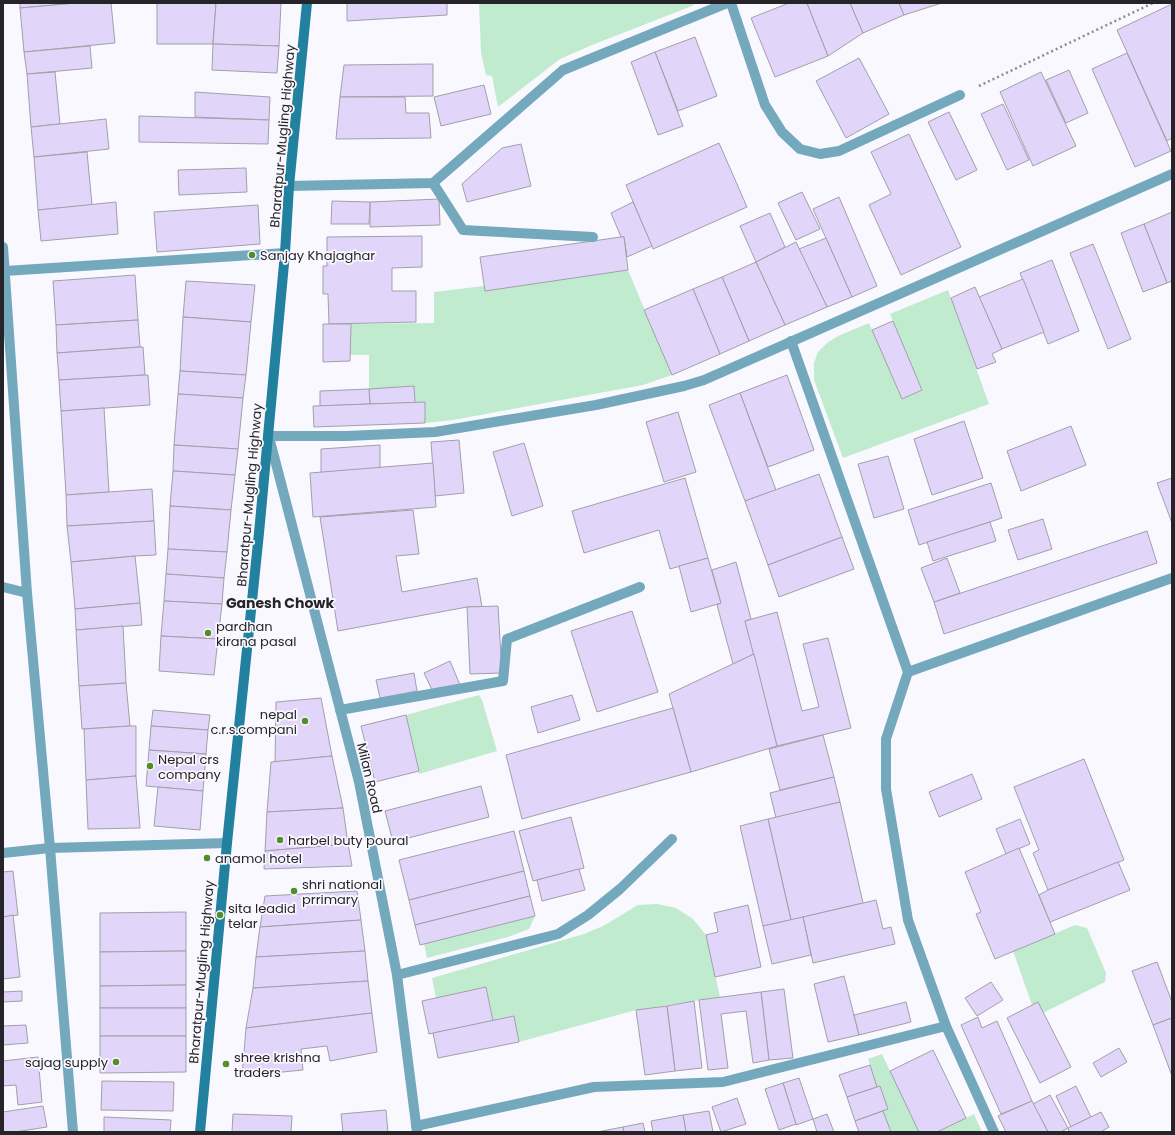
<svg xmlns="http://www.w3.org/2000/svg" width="1175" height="1135" font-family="Poppins,sans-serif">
	<rect width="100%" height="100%" fill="#faf8ff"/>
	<!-- green -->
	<g fill="#c0ebce">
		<polygon points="479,3 695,3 692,6 592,45 560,59 498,107 492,76 486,75 481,53"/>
		<polygon points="628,270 672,375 643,385 453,420 425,423 425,403 415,403 414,386 369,389 369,355 350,355 351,324 434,323 434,292 484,286 485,291"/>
		<polygon points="948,290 989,404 843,458 814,380 814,363 818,352 827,343 838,336 869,323 902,399 922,390 890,314"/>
		<polygon points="479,695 482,700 497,751 419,774 406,715"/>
		<polygon points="657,904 676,908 693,919 706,935 720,997 636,1010 519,1042 514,1017 493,1021 486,987 436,998 432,978 584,934 603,926 638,905"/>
		<polygon points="535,916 529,929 508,937 427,958 424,943"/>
		<polygon points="1075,925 1087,928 1106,973 1105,982 1043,1013 1038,1002 1032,1005 1013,951"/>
		<polygon points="882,1054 919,1132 891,1132 883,1111 880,1086 877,1087 868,1059"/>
		<polygon points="974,1114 982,1132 937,1132"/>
	</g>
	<!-- building -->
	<g fill="#e1d6f9" stroke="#a29faa">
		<polygon points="20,3 77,3 20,8"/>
		<polygon points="77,3 111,3 115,43 24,52 20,8"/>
		<polygon points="157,3 216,3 213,44 157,44"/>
		<polygon points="216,3 281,3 279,46 213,44"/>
		<polygon points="347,3 447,3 447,15 347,21"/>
		<polygon points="789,3 807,3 828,56 775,77 751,18"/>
		<polygon points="807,3 850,3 863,33 828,56"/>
		<polygon points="850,3 899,3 904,15 863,33"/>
		<polygon points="899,3 942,3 904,15"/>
		<polygon points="1172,4 1172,138 1167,141 1117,30"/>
		<polygon points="695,37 717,96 678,111 655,52"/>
		<polygon points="213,44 279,46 277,73 212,70"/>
		<polygon points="90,46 92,68 27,74 24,52"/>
		<polygon points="655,52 683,126 658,135 631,62"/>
		<polygon points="1127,53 1171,151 1135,167 1092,69"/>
		<polygon points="859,58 889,114 846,138 816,81"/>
		<polygon points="433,64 433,96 340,97 344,65"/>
		<polygon points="1069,70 1088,113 1066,123 1046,80"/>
		<polygon points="55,72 60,124 31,127 27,74"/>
		<polygon points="1041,72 1076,146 1033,166 1000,92"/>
		<polygon points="484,85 491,114 441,126 434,97"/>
		<polygon points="195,92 270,97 269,120 195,117"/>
		<polygon points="340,97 405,97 406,113 429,113 431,138 336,139"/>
		<polygon points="1003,104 1029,160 1007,170 981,114"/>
		<polygon points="949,112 977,170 956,180 928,122"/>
		<polygon points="139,116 269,120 268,144 139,142"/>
		<polygon points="106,119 109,149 34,157 31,127"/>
		<polygon points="909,134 961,247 901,275 869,205 891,194 871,152"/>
		<polygon points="719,143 747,207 653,249 626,185"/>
		<polygon points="521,144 531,186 467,202 462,184 502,148"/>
		<polygon points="87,152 92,205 38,210 34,157"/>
		<polygon points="246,168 247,192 179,195 178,170"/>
		<polygon points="802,192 820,229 796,240 778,203"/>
		<polygon points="839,197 877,286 852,297 813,209"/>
		<polygon points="439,199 440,225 370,227 370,202"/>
		<polygon points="332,201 370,202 369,224 331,224"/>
		<polygon points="116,202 118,234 41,241 38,210"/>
		<polygon points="633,202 652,246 627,257 624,237 621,237 611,213"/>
		<polygon points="258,205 260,244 157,252 154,212"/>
		<polygon points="1172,212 1172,281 1167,283 1144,224"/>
		<polygon points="770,213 785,247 756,262 740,226"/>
		<polygon points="1144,224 1167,283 1143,292 1121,233"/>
		<polygon points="422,236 422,267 392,268 392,291 416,291 416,322 329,324 328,294 323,294 323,266 327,266 327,237"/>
		<polygon points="621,237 624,237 628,270 485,291 480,257"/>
		<polygon points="826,238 852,297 827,307 799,249"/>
		<polygon points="796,242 827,307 785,325 756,262"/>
		<polygon points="1093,244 1131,339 1108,349 1070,253"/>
		<polygon points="1052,260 1079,331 1048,344 1020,273"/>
		<polygon points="756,262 785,325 749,341 722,277"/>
		<polygon points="135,275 138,320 56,325 53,281"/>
		<polygon points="722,277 749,341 720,354 693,289"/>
		<polygon points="1023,279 1044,332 1002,349 979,297"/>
		<polygon points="186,281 255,285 251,322 183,317"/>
		<polygon points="975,287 1002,349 992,354 996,362 977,369 951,298"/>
		<polygon points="693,289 720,354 672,375 644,310"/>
		<polygon points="183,317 251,322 246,375 180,371"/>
		<polygon points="138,320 140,347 57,353 56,325"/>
		<polygon points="893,321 922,390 902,399 872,330"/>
		<polygon points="323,324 351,324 350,361 323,362"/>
		<polygon points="140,347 143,347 145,375 59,380 57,353"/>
		<polygon points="180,371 246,375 243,398 178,394"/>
		<polygon points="145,375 148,375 150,405 61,411 59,380"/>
		<polygon points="787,375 814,450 768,467 740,393"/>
		<polygon points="414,386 415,403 370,404 369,389"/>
		<polygon points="369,389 370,404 320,406 320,391"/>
		<polygon points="740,393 776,490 745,501 709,405"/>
		<polygon points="178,394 243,398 238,449 174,445"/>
		<polygon points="425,402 425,423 314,427 313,406"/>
		<polygon points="104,408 109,492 66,495 61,411"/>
		<polygon points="678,412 696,472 664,482 646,422"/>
		<polygon points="964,421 983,478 932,495 914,439"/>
		<polygon points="1071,426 1086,465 1021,491 1007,451"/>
		<polygon points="459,440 464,493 435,496 431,442"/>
		<polygon points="524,443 543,506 512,516 493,452"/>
		<polygon points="174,445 238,449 235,475 173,471"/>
		<polygon points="380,445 380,468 321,473 321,449"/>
		<polygon points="888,456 904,509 874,518 858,464"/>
		<polygon points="433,463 436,507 313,517 310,473"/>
		<polygon points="173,471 235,475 231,510 170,506"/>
		<polygon points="819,474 842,537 768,565 745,501"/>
		<polygon points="685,478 708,558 670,569 659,530 584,553 572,511"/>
		<polygon points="1172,478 1172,523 1157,483"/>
		<polygon points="991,483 1002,518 919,545 908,510"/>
		<polygon points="152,489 154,521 67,526 66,495"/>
		<polygon points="170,506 231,510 227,552 168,549"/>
		<polygon points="413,510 419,554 396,556 402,592 477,578 482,607 467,607 338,631 320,517"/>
		<polygon points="1043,519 1052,549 1018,560 1008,530"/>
		<polygon points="154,521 156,555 135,556 71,562 67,526"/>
		<polygon points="990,522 996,541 933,561 927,542"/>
		<polygon points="1147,531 1157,563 944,634 934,602"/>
		<polygon points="842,537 854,569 779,597 768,565"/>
		<polygon points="168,549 227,552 224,578 166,574"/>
		<polygon points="135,556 140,603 75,609 71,562"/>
		<polygon points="708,558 721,603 691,612 679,566"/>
		<polygon points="947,558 960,593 934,602 921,568"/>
		<polygon points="736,562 751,619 745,621 754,654 733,664 717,605 721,603 712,570"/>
		<polygon points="166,574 224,578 222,604 164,601"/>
		<polygon points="164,601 222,604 218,639 161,636"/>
		<polygon points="140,603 142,625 76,630 75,609"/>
		<polygon points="498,606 502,673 470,674 467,607"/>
		<polygon points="632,611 658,692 597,712 571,631"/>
		<polygon points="777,612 802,711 819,707 803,644 828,638 851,728 777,746 745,621"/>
		<polygon points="123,626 126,683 79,686 76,630"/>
		<polygon points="161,636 218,639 214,675 159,671"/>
		<polygon points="754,654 777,746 691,772 669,694"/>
		<polygon points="450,661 460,685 435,696 424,673"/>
		<polygon points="414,673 417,691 380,698 376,680"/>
		<polygon points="126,683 130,726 82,729 79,686"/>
		<polygon points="572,695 580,720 538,733 531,707"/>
		<polygon points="321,698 332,756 275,762 276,702"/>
		<polygon points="673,708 691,772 522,819 506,755"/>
		<polygon points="153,710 210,715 208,730 151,726"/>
		<polygon points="406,715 419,771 375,782 361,726"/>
		<polygon points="130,726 136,726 136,776 86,780 84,729"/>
		<polygon points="151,726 208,730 206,754 149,750"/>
		<polygon points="823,735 834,777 780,790 769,749"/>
		<polygon points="149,750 206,754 203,791 146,786"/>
		<polygon points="332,756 343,808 267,812 271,762"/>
		<polygon points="1084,759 1124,860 1048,890 1033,853 1039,850 1014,787"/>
		<polygon points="972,774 982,799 939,817 929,792"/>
		<polygon points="136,776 140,828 88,829 86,780"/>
		<polygon points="834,777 840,802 776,818 770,793"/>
		<polygon points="481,786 489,817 393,842 385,811"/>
		<polygon points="158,787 203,791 200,830 154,826"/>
		<polygon points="840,802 863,903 791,920 768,819"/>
		<polygon points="343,808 348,844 265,851 267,812"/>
		<polygon points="571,817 584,868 533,881 519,831"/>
		<polygon points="768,819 791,920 763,926 740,826"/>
		<polygon points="1020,819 1030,844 1006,854 996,829"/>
		<polygon points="514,831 524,871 409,900 399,860"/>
		<polygon points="348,844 352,866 264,869 265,851"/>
		<polygon points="1019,848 1055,934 995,959 976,914 981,912 965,872"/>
		<polygon points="1118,862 1130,890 1050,922 1039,895 1048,890"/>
		<polygon points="579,869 585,890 542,901 537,880"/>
		<polygon points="13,871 18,915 3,917 3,872"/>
		<polygon points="524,871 530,896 415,925 409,900"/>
		<polygon points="357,891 361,920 260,927 265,896"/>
		<polygon points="530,896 535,916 420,945 415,925"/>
		<polygon points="876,900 883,929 891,927 895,944 813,963 803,917"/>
		<polygon points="748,905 761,967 715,977 706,935 718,932 714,913"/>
		<polygon points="186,912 186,951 100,952 100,913"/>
		<polygon points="13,915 20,977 3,979 3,917"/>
		<polygon points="803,917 811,955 772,964 763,926"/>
		<polygon points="361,920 365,951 256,957 260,927"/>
		<polygon points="186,951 186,985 100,986 100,952"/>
		<polygon points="365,951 368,981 253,988 256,957"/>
		<polygon points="1157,962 1172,1002 1172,1018 1153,1025 1132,971"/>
		<polygon points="844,976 859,1035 828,1042 814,984"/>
		<polygon points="368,981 372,1013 246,1028 253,988"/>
		<polygon points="991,982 1003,1000 977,1016 965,998"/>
		<polygon points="186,985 186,1008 100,1008 100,986"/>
		<polygon points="486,987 493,1021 429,1034 422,1001"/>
		<polygon points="784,989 793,1058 769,1060 761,992"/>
		<polygon points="22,991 22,1001 3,1002 3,992"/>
		<polygon points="761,992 769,1060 753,1063 746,1011 721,1014 728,1068 708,1070 699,1000"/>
		<polygon points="694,1001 702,1068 675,1071 667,1006"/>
		<polygon points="906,1002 911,1022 859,1035 854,1015"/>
		<polygon points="1038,1002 1071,1067 1040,1083 1007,1018"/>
		<polygon points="667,1006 675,1071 645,1075 636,1010"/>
		<rect x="100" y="1008" width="86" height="28"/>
		<polygon points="372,1013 377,1052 330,1061 327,1046 301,1049 303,1070 242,1076 246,1028"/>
		<polygon points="514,1016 519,1042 438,1058 433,1033"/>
		<polygon points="978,1017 982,1028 997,1021 1032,1101 1001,1114 961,1025"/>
		<polygon points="1172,1018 1172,1076 1153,1025"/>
		<polygon points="26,1025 28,1043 3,1045 3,1026"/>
		<polygon points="100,1036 186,1036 186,1072 100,1073"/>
		<polygon points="1119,1048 1127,1062 1101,1077 1093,1063"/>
		<polygon points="933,1050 966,1118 937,1132 919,1132 890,1071"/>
		<polygon points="38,1057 42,1102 18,1105 16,1085 3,1086 3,1061"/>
		<polygon points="870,1065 877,1087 847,1097 839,1075"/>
		<polygon points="799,1078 813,1119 796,1125 783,1083"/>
		<polygon points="102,1081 174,1082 173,1111 101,1110"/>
		<polygon points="783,1083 796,1124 779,1130 765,1089"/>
		<polygon points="880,1086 888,1109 855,1121 847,1097"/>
		<polygon points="1076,1086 1091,1117 1071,1127 1056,1096"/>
		<polygon points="1050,1095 1068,1128 1061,1132 1048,1132 1033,1104"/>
		<polygon points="737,1098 746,1124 721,1132 712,1107"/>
		<polygon points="1032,1101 1048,1132 1006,1132 998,1116"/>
		<polygon points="43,1106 47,1127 15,1132 3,1132 3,1112"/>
		<polygon points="386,1110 388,1132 343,1132 341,1114"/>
		<polygon points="709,1111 713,1132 686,1132 683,1115"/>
		<polygon points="883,1111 891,1132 859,1132 855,1121"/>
		<polygon points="1101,1112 1109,1127 1101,1132 1069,1132 1068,1128"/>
		<polygon points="233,1114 292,1116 291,1132 232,1132"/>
		<polygon points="827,1114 834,1132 817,1132 813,1119"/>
		<polygon points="683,1115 686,1132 653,1132 651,1121"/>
		<polygon points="104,1117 171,1120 170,1132 104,1132"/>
		<polygon points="643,1123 645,1132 624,1132 623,1127"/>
		<polygon points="623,1127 624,1132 597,1132"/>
	</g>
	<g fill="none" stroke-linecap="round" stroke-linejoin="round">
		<!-- path -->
		<polyline stroke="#8c8b90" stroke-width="2.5" stroke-dasharray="2 3" stroke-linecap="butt" points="979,86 1153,3"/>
		<!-- service -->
		<g stroke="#74a9bd" stroke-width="10">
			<polyline points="731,3 765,105 782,132 800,149 820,154 839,151 960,95"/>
			<polyline points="433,183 463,230 593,237"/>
			<polyline points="3,587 27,593"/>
			<polyline points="340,710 503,681 507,639 640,587"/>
			<polyline points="397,975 558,934 588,915 620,889 672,839"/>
		</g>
		<!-- minor -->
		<g stroke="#74a9bd" stroke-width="10">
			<polyline points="289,186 433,183 563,70 727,3"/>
			<polyline points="3,247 27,593 50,848 73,1132"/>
			<polyline points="5,271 285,253"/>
			<polyline points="791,341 908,672 886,739 886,789 908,920 946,1026 994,1132"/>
			<polyline points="268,436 347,436 435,432 596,405 684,386 704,380 1172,174"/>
			<polyline points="908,672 1172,578"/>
			<polyline points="3,853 50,848 227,843"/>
			<polyline points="416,1126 594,1087 723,1082 946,1026"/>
		</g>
		<!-- tertiary -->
		<polyline stroke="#74a9bd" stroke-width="10" points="269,437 359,782 397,975 417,1132"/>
		<!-- secondary -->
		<polyline stroke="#21819f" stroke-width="10" points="200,1132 227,843 259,533 285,253 289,186 307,3"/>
	</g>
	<!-- markers -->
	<g fill="#538c29" stroke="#faf8ff" stroke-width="1.5">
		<circle cx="252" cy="255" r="4"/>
		<circle cx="208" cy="633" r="4"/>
		<circle cx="305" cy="721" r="4"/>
		<circle cx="150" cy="766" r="4"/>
		<circle cx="280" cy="840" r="4"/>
		<circle cx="207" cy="858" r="4"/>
		<circle cx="294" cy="891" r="4"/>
		<circle cx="220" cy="915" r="4"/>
		<circle cx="116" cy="1062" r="4"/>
		<circle cx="226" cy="1064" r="4"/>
	</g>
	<g text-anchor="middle" stroke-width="3.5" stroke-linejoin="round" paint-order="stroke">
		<!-- street labels -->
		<g font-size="13" fill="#252428" stroke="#faf8ff">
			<text transform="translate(282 136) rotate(-85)" y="5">Bharatpur-Mugling Highway</text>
			<text transform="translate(249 495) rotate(-85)" y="5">Bharatpur-Mugling Highway</text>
			<text transform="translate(370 778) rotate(77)" y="5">Milan Road</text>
			<text transform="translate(201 972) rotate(-85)" y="5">Bharatpur-Mugling Highway</text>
		</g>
		<!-- poi labels -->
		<g font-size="13" fill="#252428" stroke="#faf8ff" text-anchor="start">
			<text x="260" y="260">Sanjay Khajaghar</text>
			<text x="216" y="631">pardhan<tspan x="216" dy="15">kirana pasal</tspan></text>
			<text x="297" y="719" text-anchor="end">nepal<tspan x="297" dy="15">c.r.s.compani</tspan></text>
			<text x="158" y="764">Nepal crs<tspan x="158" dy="15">company</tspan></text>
			<text x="288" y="845">harbel buty poural</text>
			<text x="215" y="863">anamol hotel</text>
			<text x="302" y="889">shri national<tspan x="302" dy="15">prrimary</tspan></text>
			<text x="228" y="913">sita leadid<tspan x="228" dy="15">telar</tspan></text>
			<text x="234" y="1062">shree krishna<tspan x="234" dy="15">traders</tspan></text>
			<text x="108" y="1067" text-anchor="end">sajag supply</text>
		</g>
		<!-- neighbourhood labels -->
		<g font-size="14" font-weight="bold" fill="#252428" stroke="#faf8ff">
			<text x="280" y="608">Ganesh Chowk</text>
		</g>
	</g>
	<!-- border -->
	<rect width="1175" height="1135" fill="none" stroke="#252428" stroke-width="8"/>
</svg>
